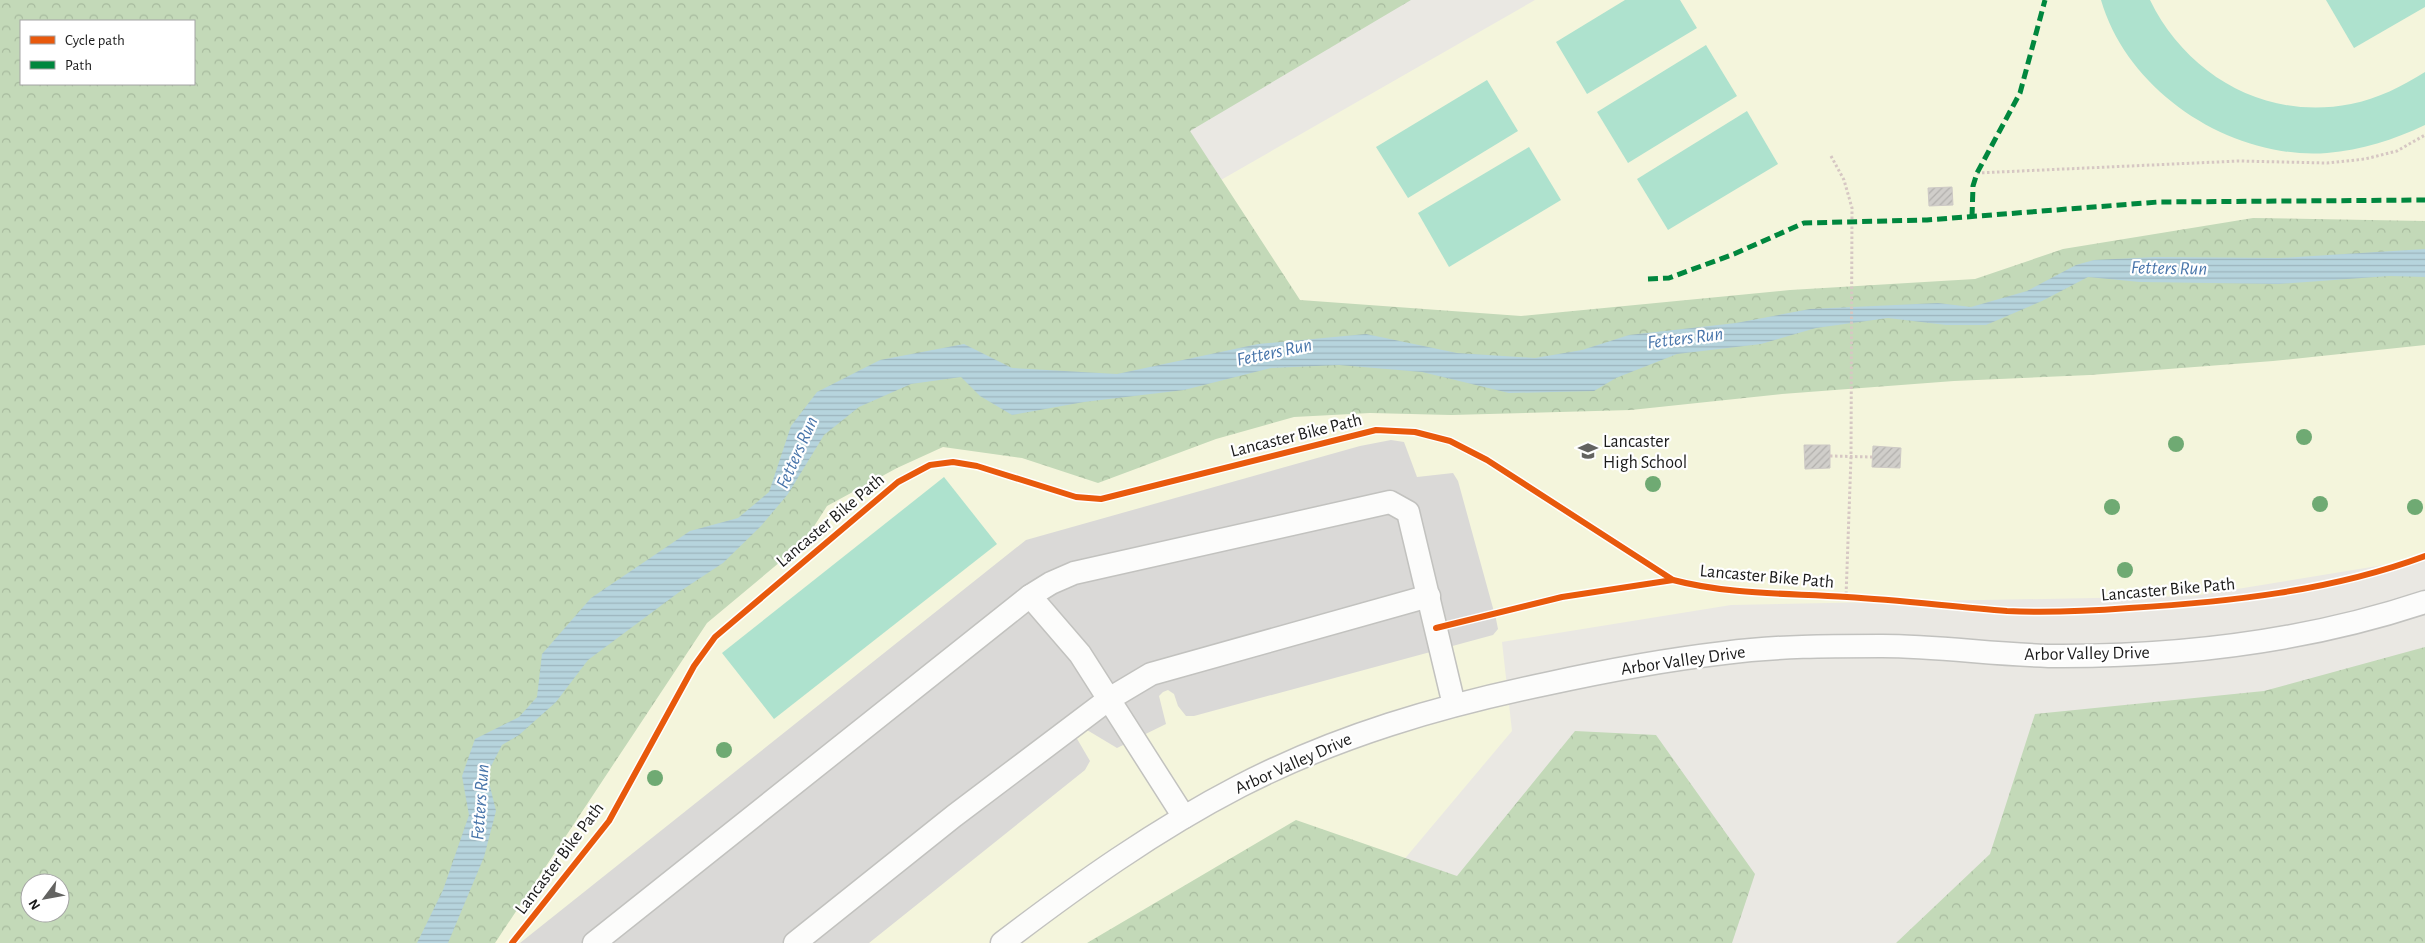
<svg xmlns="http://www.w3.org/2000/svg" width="2425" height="943" font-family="'Alegreya Sans',sans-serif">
	<defs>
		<pattern id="forest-crowns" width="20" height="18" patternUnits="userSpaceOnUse" patternTransform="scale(1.25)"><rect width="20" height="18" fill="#c3d9b8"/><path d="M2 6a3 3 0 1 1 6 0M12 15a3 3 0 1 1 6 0" fill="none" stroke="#a7ba9e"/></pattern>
		<pattern id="water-rules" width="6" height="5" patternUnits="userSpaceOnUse" patternTransform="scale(1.25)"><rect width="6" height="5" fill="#b6d4dd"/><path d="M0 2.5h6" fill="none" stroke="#9cb5bd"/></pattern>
		<pattern id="building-hatch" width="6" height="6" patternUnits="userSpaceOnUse" patternTransform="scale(1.25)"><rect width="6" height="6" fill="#d0ceca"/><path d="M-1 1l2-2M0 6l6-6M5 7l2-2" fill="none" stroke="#b2b0ad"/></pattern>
	</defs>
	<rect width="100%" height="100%" fill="#eae8e3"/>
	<!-- education -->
	<polygon fill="#f4f5dc" points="1535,0 2425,0 2425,551 2402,562 2194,596 1731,605 1502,642 1512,731 1334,943 398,943 992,311"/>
	<!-- forest -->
	<g fill="url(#forest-crowns)" fill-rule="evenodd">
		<path d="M0 0H1411L1190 131 1300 300 1521 316 1790 290 1975 279 2063 249 2253 218 2425 221V345L2273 361 2090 375 1954 381 1782 394 1631 410 1451 415 1370 413 1294 417 1216 439 1098 483 1022 458 943 447 897 468 827 506 804 542 707 623 495 943H0ZM21 21H194V84H21ZM30 883H60V913H30Z"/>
		<polygon points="2425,647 2425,943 1896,943 1990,854 2035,714 2264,691"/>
		<polygon points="1575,731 1656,735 1755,874 1732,943 1087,943 1296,820 1457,876"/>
	</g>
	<!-- pitch -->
	<g fill="#aee2ce">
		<polygon points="1625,0 1680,0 1697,28 1587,94 1556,42"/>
		<path d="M2101 0H2150C2187 76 2267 121 2351 104 2378 99 2402 86 2425 72V125C2393 140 2362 150 2327 153 2232 160 2128 93 2101 0Z"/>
		<polygon points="2326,0 2425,0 2425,7 2354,48"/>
		<polygon points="1706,45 1737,96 1628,163 1597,112"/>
		<polygon points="1487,80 1518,131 1408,198 1376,147"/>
		<polygon points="1747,111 1778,164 1668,230 1637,179"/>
		<polygon points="1529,147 1561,200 1449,267 1418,213"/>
		<polygon points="944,477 997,544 774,719 722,653"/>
	</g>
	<!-- parking -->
	<polygon fill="#dad9d7" points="1391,440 1404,442 1417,477 1453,473 1458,481 1496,619 1498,629 1493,635 1194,716 1186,716 1178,706 1174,694 1168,690 1163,692 1159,696 1166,724 1117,748 1087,730 1078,732 1076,737 1090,761 1085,770 869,943 520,943 1026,540 1360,446"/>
	<!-- water -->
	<polygon fill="url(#water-rules)" points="2425,249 2425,277 2389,276 2279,284 2140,282 2088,277 2042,301 1986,325 1946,325 1888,318 1816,328 1761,344 1677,354 1616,378 1594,391 1509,393 1422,372 1339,365 1271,368 1184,390 1084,402 1012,415 980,396 961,377 911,384 859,407 824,435 788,494 761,526 723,563 682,590 588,660 556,702 519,735 502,745 487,774 496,811 484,857 448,943 417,943 443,890 469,815 462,776 475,739 519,717 537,697 542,654 591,598 690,531 738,518 769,492 791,426 817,392 880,360 964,344 1012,368 1117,374 1258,344 1366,334 1457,353 1535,358 1582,350 1629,335 1736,323 1810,309 1938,303 1971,307 2027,291 2076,265 2094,260 2156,257 2280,258"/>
	<!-- building -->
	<g fill="url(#building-hatch)" stroke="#cdc9c5">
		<polygon points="1952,187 1953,205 1929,206 1928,188"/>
		<polygon points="1804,445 1830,445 1830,468 1805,469"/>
		<polygon points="1873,446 1901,448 1900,468 1872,467"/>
	</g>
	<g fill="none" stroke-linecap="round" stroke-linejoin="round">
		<defs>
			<g id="lane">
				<polyline points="1030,596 1080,654 1184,817"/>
				<polyline points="594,943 1030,596 1051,583 1074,573 1390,502 1408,512 1454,705"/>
				<polyline points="795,943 954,816 1109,699 1151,674 1429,596"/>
				<path d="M1002 943C1078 885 1155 830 1240 786 1337 736 1440 706 1546 684 1605 671 1664 660 1724 653 1776 646 1829 646 1882 646 1942 646 2002 656 2062 656 2185 656 2308 641 2425 602"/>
			</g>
		</defs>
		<!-- lane casing -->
		<use href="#lane" stroke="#c2c2bf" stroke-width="25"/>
		<!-- path -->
		<g stroke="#d6c7c3" stroke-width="3" stroke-dasharray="2.5 2.5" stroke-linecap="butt">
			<polyline points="1831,156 1844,180 1852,208 1851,457 1846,597"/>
			<polyline points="1977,173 2239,161 2327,163 2365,159 2397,151 2425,135"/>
			<polyline points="1830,456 1872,457"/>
		</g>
		<!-- lane -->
		<use href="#lane" stroke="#fcfcfb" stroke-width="22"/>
		<!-- quiet -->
		<g stroke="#00873e" stroke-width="5" stroke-dasharray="10 5" stroke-linecap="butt">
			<polyline points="1972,217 1973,186 1977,173 2020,93 2045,0"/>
			<polyline points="1648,279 1669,278 1734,254 1804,223 1927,220 2158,202 2425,200"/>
		</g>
		<defs>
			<g id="cycleway">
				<polyline points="1436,628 1562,597 1673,580"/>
				<path d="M512 943 609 821 694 666 715 637 898 482 930 465 953 462 977 466 1076 497 1101 499 1376 430 1415 432 1450 441 1487 460 1673 580C1730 595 1788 593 1847 597 1900 600 1954 607 2007 611 2047 613 2089 611 2129 608 2229 602 2331 591 2425 556"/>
			</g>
		</defs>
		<!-- cycleway casing -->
		<use href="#cycleway" stroke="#fff" stroke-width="9"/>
		<!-- cycleway -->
		<use href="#cycleway" stroke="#e8590c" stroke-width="6"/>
	</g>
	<!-- trees -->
	<g fill="#6faa73">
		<circle cx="2304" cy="437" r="8"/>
		<circle cx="2176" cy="444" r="8"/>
		<circle cx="1653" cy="484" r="8"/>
		<circle cx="2320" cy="504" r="8"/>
		<circle cx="2112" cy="507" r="8"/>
		<circle cx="2415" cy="507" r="8"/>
		<circle cx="2125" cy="570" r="8"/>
		<circle cx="724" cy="750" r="8"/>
		<circle cx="655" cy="778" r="8"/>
	</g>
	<!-- icons -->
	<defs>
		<symbol id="school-bare" viewBox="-9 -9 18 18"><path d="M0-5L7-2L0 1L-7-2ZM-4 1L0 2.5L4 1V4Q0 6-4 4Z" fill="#636361" stroke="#fff" stroke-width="2.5" paint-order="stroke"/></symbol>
	</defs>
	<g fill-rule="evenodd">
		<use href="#school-bare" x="1574" y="437" width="28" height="28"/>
	</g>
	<g text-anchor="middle" stroke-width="4.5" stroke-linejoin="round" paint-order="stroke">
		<!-- street labels -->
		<g font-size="18" fill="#1b1b1b" stroke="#fff">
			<text transform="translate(1296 435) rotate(-14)" y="6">Lancaster Bike Path</text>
			<text transform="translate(830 520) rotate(-40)" y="6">Lancaster Bike Path</text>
			<text transform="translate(1767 576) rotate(5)" y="6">Lancaster Bike Path</text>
			<text transform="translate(2168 589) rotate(-5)" y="6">Lancaster Bike Path</text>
			<text transform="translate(2087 653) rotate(-1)" y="6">Arbor Valley Drive</text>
			<text transform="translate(1683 660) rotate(-8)" y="6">Arbor Valley Drive</text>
			<text transform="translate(1293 763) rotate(-24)" y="6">Arbor Valley Drive</text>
			<text transform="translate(559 858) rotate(-53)" y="6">Lancaster Bike Path</text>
		</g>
		<!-- poi labels -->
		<g font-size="18" fill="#1b1b1b" stroke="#fff" text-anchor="start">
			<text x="1603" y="447">Lancaster<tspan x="1603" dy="21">High School</tspan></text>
		</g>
		<!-- water labels -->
		<g font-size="19" font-style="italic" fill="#4875aa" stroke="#fff">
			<text transform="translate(2169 267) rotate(1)" y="7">Fetters Run</text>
			<text transform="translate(1685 337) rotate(-7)" y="7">Fetters Run</text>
			<text transform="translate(1274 351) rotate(-12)" y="7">Fetters Run</text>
			<text transform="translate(796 452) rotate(-66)" y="7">Fetters Run</text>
			<text transform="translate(479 802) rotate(-86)" y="7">Fetters Run</text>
		</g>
	</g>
	<!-- legend -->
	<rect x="20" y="20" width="175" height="65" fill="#ffffff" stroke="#a4a4a4"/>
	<rect x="30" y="36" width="25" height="8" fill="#e8590c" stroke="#a4a4a4"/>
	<text x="65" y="45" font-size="15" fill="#1b1b1b">Cycle path</text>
	<rect x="30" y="61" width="25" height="8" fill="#00873e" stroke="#a4a4a4"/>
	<text x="65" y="70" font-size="15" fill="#1b1b1b">Path</text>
	<!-- north arrow -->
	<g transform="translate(45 898) rotate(238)"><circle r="24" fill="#ffffff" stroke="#a4a4a4"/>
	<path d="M0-4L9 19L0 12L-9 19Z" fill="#636361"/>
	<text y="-8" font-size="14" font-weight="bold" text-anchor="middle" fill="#1b1b1b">N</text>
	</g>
</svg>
